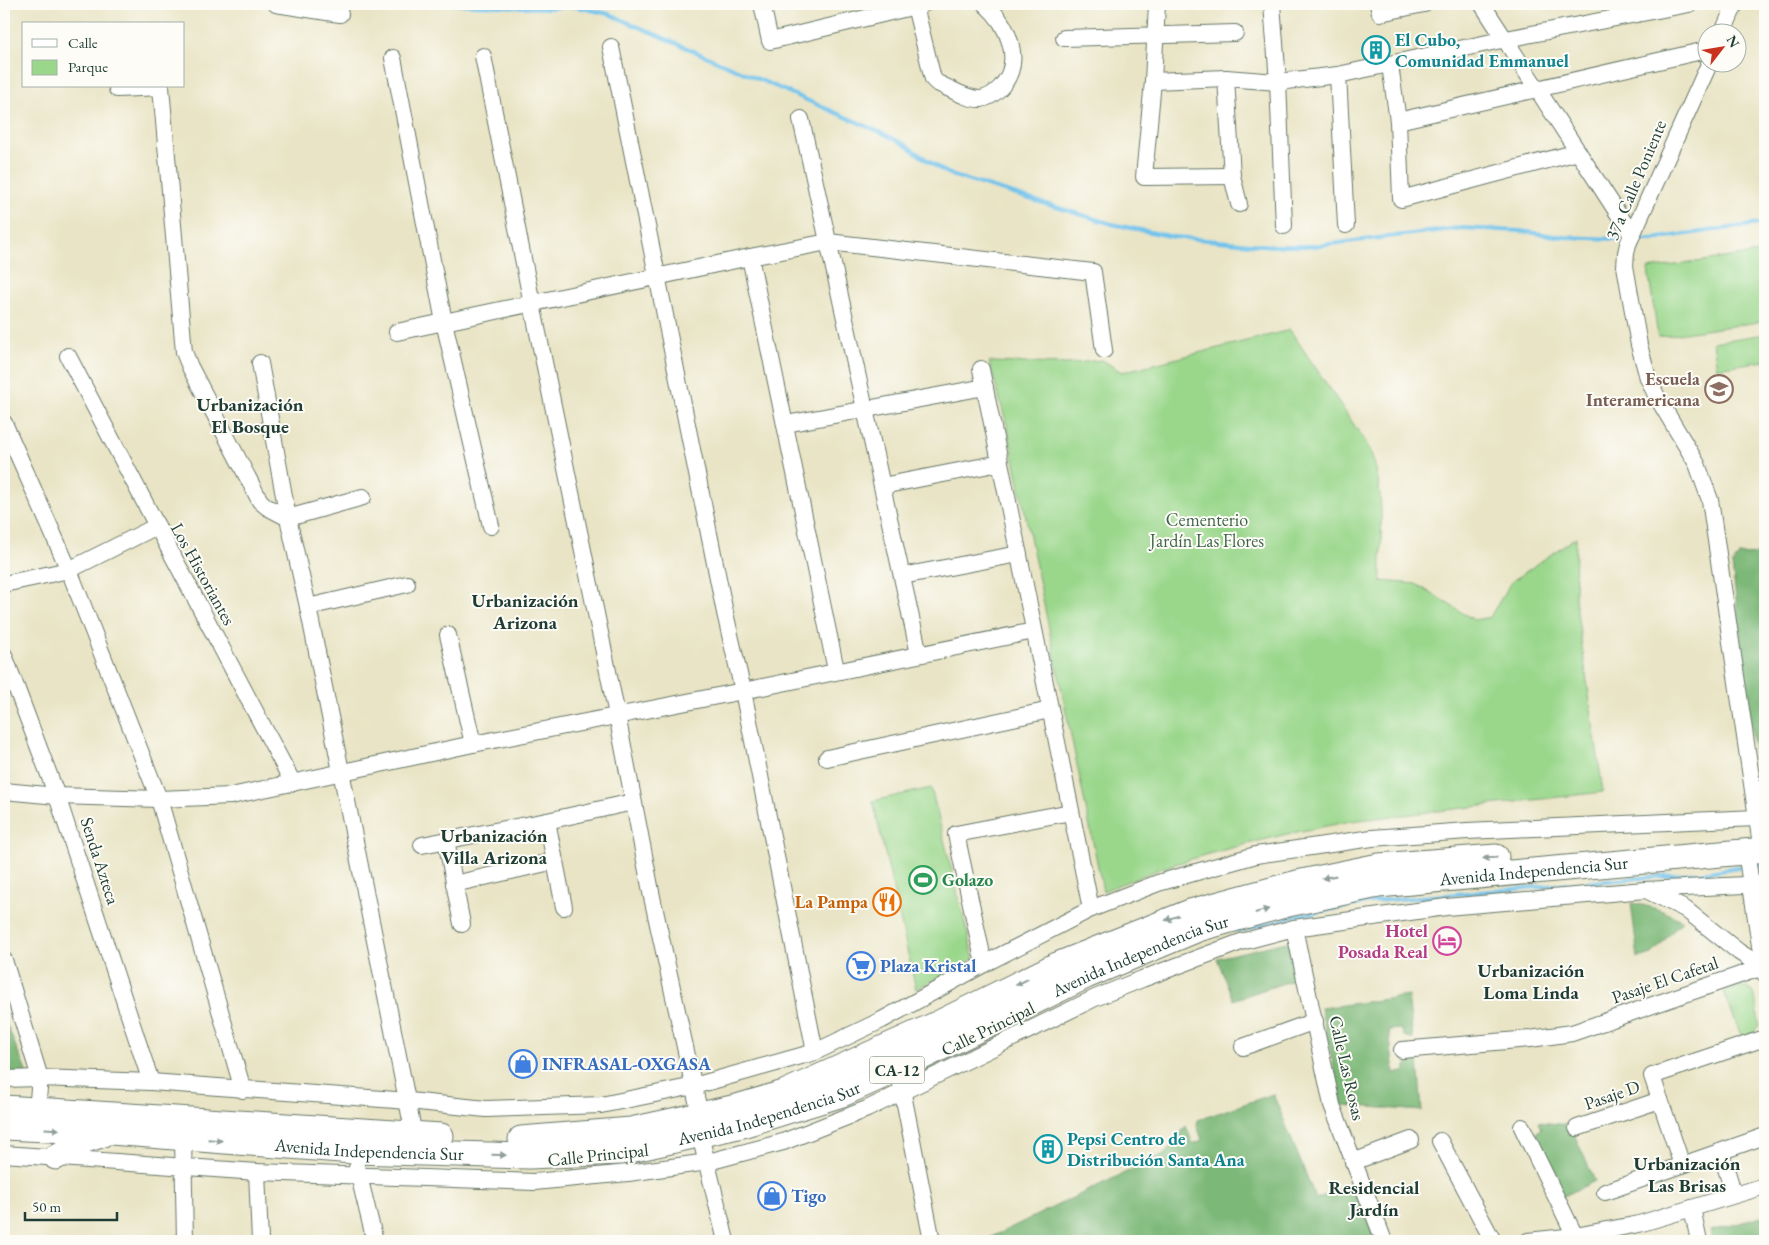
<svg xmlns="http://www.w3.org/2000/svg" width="1769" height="1245" font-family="'EB Garamond',serif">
	<rect width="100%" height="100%" fill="#fdfcf7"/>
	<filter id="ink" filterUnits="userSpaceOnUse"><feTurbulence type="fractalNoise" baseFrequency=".02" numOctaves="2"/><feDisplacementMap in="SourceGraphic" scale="10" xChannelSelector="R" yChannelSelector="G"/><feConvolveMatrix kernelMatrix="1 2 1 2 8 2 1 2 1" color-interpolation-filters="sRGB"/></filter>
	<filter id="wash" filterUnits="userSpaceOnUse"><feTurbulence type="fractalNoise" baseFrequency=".0096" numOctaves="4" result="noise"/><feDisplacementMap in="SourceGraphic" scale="20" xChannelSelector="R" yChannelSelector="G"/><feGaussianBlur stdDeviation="1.12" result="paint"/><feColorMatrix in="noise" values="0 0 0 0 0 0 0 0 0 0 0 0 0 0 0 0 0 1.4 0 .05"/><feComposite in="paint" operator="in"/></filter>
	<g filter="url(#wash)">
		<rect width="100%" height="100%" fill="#e9e4c5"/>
		<!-- green -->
		<g fill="#9ad78b" stroke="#5c8a60">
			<polygon points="1765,252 1765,321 1658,337 1648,269"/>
			<path d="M1290 330 1365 441C1387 478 1380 539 1381 581L1416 584 1474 620 1490 617 1511 582 1576 537 1575 598 1603 792 1351 821 1287 834 1208 854 1162 868 1103 891 1007 425 989 362 1067 364 1102 360 1122 372Z"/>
			<polygon points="1765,334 1765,361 1717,368 1713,342"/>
			<polygon points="931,788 974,959 916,989 873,801"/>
			<path d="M1742 986C1758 987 1757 1013 1759 1025L1754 1032 1742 1038 1724 992Z"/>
		</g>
		<!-- forest -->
		<g fill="#7bb877" stroke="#4d7a56">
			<polygon points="1765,554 1765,797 1758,783 1732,565 1739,555"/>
			<path d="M1631 903C1651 906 1666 911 1682 921L1652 954 1638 958Z"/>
			<polygon points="1286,942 1290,944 1299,978 1233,1000 1217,958"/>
			<polygon points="1408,996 1413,1039 1404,1036 1401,1029 1389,1030 1394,1073 1405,1072 1405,1068 1410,1061 1418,1060 1422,1111 1342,1105 1321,1008"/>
			<polygon points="4,1018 27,1074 4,1072"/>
			<polygon points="1273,1094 1316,1199 1353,1184 1375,1241 983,1241 1166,1153 1186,1126 1193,1144 1202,1140 1197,1125 1198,1120"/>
			<polygon points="1538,1122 1570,1125 1595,1181 1562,1197 1535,1136 1538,1131 1541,1129"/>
			<polygon points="1765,1216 1765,1241 1712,1241 1710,1231"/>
		</g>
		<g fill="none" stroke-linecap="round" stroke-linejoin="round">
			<!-- stream -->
			<g stroke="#70c2ec" stroke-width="4">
				<polyline points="454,4 548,8 573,6 609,14 880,132 904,144 940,169 954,176 1112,224 1174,237 1273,246 1314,246 1461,228 1520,231 1564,237 1616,239"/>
				<polyline points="1638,241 1765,223"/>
				<polyline points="1753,866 1765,865"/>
				<polyline points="1238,931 1295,916 1376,901 1709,872 1743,866"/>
			</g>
		</g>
	</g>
	<g filter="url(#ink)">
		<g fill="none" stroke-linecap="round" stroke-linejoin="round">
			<defs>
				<g id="minor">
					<polyline points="276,4 340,14"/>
					<polyline points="762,4 770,41 924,4"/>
					<polyline points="1157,4 1153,81 1144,177 1232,176"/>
					<polyline points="1272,4 1278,82 1284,226"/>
					<polyline points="1378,4 1380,13 1424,4"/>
					<polyline points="1482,4 1632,235"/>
					<path d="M915 6 933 79 937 83C950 88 967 100 981 99 989 98 995 93 1000 88 1025 62 1008 24 985 4"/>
					<polyline points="1723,32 1735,4"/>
					<polyline points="1064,38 1235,33"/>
					<polyline points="611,47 725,613 743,691 815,1052"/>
					<polyline points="483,56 532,304 617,715 652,897 700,1115"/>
					<polyline points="393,58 444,322 491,526"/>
					<polyline points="1710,62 1628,244 1626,253 1625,266 1639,345 1648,378 1657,397 1697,464 1710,500 1760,838"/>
					<polyline points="1390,65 1398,121 1401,199 1578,152"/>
					<polyline points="1338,75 1346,225"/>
					<polyline points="1226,78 1232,176 1239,204"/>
					<polyline points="1153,81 1226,78 1278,82 1338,75 1506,39 1689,4"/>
					<polyline points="117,89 161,87 184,352 190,367 260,501 267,507 288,518 363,497"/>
					<polyline points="801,119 919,654"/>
					<polyline points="1398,121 1706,50"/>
					<polyline points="750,257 836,670"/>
					<polyline points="397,332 750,257 828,242 1093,272 1104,350"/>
					<polyline points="68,356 157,526"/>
					<polyline points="260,363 288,518 308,607 414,1135"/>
					<polyline points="981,369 1091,909"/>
					<polyline points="4,423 69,570 159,799 243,1090"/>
					<polyline points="786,424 985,387"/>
					<polyline points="882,486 1000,463"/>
					<polyline points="902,576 1019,554"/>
					<polyline points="4,584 69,570 157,526 293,783"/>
					<polyline points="308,607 407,584"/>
					<polyline points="448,635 473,744"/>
					<polyline points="4,655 57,796 151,1082"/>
					<polyline points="827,758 1050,710"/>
					<polyline points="4,791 57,796 159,799 231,796 473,744 743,691 1034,631"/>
					<polyline points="547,821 564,907"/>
					<polyline points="446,840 462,924"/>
					<polyline points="422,845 547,821 633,802"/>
					<polyline points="1746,851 1764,973"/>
					<polyline points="454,884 555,861"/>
					<polyline points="1648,891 1685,909 1739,952 1763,967"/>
					<polyline points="1294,928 1332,1105 1384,1241"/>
					<polyline points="4,960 40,1078 37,1110"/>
					<polyline points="984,964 956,834 1071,812"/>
					<polyline points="1243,1047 1315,1021"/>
					<polyline points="1402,1050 1530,1039 1572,1033 1763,967"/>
					<polyline points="4,1079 40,1078 151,1082 409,1101 486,1109 601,1105 694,1086 815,1052 882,1020 984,964 1091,909 1158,883 1256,855 1372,838 1467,831 1756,818 1765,820"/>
					<polyline points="901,1084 932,1241"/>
					<polyline points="1522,1127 1575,1236"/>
					<polyline points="1577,1128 1660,1100"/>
					<polyline points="700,1135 726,1241"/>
					<polyline points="183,1138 185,1241"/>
					<polyline points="1440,1141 1493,1241"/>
					<polyline points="1721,1152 1734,1195"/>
					<polyline points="4,1154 257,1172 534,1182 628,1173 708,1162 783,1142 867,1109 1095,998 1142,979 1241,942 1294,928 1446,907 1645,890 1765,884"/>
					<polyline points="1353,1162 1411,1140"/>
					<polyline points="1682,1165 1652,1076 1765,1038"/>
					<polyline points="357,1168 375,1241"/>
					<polyline points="257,1172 260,1241"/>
					<polyline points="1605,1192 1765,1136"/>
					<polyline points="1692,1208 1699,1241"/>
					<polyline points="1528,1241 1575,1236 1639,1224 1765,1186"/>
				</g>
				<g id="highway">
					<polyline points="4,1108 441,1136"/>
					<path id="s1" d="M4 1127 111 1132 353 1151 529 1156 621 1152 742 1125 842 1094 900 1068 1086 976 1198 929 1288 904 1378 885 1765 850"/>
					<polyline points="521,1139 631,1130 737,1107 784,1093 935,1025 1057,965 1190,912 1297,883 1379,866 1496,857"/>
					<polyline points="56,1157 83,1141 101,1135"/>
				</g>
			</defs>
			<!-- minor casing -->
			<use href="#minor" stroke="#667767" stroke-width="18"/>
			<!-- highway casing -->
			<use href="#highway" stroke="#667767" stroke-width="27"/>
			<!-- minor -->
			<use href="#minor" stroke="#fff" stroke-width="16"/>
			<!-- highway -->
			<use href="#highway" stroke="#fff" stroke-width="25"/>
		</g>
		<!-- one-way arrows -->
		<defs><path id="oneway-solid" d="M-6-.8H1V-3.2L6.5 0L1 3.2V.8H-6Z" transform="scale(1.25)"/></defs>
		<g fill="#8f9e9a">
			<use href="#oneway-solid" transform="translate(1490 858) rotate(176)"/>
			<use href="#oneway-solid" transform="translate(1329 877) rotate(168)"/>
			<use href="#oneway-solid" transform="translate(1262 911) rotate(-16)"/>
			<use href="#oneway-solid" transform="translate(1172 918) rotate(160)"/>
			<use href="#oneway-solid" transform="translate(1022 982) rotate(154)"/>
			<use href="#oneway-solid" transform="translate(52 1129) rotate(3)"/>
			<use href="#oneway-solid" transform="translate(215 1140) rotate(5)"/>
			<use href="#oneway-solid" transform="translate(499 1155) rotate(2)"/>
		</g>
	</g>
	<!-- icons -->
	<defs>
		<symbol id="building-ring" viewBox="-11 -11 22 22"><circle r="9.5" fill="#fdfcf7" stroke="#0f9aa8" stroke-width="1.5"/><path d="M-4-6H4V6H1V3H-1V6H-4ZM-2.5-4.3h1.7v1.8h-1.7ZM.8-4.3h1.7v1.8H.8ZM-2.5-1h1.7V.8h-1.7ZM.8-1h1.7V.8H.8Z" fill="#0f9aa8"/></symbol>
		<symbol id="school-ring" viewBox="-11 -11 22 22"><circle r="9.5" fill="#fdfcf7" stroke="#8d6e63" stroke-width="1.5"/><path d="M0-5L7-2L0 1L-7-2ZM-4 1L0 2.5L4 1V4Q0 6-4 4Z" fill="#8d6e63"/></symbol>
		<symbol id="stadium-ring" viewBox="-11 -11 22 22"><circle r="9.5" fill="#fdfcf7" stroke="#2e9e5b" stroke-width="1.5"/><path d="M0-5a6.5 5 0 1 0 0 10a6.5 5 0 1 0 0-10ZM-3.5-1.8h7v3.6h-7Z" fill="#2e9e5b"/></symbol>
		<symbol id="restaurant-ring" viewBox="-11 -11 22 22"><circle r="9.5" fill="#fdfcf7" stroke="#e8710a" stroke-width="1.5"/><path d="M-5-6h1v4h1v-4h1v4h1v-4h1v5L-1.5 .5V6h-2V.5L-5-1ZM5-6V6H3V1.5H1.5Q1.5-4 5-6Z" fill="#e8710a"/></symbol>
		<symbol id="hotel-ring" viewBox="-11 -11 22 22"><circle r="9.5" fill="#fdfcf7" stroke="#d1479c" stroke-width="1.5"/><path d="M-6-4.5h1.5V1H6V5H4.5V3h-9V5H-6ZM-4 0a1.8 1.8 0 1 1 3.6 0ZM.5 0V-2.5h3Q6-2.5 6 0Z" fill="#d1479c"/></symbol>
		<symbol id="supermarket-ring" viewBox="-11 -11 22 22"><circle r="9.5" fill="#fdfcf7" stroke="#3f7fe0" stroke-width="1.5"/><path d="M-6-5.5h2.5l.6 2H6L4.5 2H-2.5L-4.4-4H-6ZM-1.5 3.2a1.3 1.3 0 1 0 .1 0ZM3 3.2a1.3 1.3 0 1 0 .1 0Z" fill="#3f7fe0"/></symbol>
		<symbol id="shop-ring" viewBox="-11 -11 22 22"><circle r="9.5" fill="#fdfcf7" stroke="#3f7fe0" stroke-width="1.5"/><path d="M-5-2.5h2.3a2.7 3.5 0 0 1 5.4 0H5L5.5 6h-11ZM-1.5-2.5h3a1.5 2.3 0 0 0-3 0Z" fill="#3f7fe0"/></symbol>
	</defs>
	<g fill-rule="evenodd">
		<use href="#building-ring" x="1360" y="34" width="32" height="32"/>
		<use href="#school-ring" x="1703" y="373" width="32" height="32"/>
		<use href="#stadium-ring" x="907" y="864" width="32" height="32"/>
		<use href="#restaurant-ring" x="871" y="886" width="32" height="32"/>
		<use href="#hotel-ring" x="1431" y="925" width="32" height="32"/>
		<use href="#supermarket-ring" x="845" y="950" width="32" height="32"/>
		<use href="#shop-ring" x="507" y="1048" width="32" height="32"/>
		<use href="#building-ring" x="1032" y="1133" width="32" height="32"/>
		<use href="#shop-ring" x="756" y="1180" width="32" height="32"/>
	</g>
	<g text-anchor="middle" stroke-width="4" stroke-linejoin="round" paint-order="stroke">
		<!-- shield labels -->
		<rect fill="#fdfcf7" stroke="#62766e" stroke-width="1" x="869.5" y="1056.5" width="55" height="27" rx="4"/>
		<g font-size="16" font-weight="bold" fill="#1f3d34">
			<text x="897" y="1076">CA-12</text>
		</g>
		<!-- culture labels -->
		<g font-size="18" font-weight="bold" fill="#0d838f" stroke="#fdfcf7" text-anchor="start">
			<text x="1395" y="46">El Cubo,<tspan x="1395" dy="21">Comunidad Emmanuel</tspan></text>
			<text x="1067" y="1145">Pepsi Centro de<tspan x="1067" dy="21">Distribución Santa Ana</tspan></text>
		</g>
		<!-- street labels -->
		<g font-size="18" fill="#1f3d34" stroke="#fdfcf7">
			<text transform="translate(1636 180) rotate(-67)" y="6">37a Calle Poniente</text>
			<text transform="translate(203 574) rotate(61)" y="6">Los Historiantes</text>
			<text transform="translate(100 861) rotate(72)" y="6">Senda Azteca</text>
			<text dy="6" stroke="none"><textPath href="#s1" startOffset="1581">Avenida Independencia Sur</textPath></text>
			<text dy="6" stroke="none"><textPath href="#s1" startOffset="1176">Avenida Independencia Sur</textPath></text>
			<text transform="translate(1665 980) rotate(-19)" y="6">Pasaje El Cafetal</text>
			<text transform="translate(988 1029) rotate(-26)" y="6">Calle Principal</text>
			<text transform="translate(1347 1068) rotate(77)" y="6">Calle Las Rosas</text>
			<text transform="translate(1612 1095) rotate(-19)" y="6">Pasaje D</text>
			<text dy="6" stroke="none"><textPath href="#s1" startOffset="771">Avenida Independencia Sur</textPath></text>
			<text dy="6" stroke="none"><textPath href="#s1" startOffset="366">Avenida Independencia Sur</textPath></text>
			<text transform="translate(598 1155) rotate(-6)" y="6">Calle Principal</text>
		</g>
		<!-- education labels -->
		<g font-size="18" font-weight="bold" fill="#785e54" stroke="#fdfcf7" text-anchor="end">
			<text x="1700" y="385">Escuela<tspan x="1700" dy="21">Interamericana</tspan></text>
		</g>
		<!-- park labels -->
		<g font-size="18" fill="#3e644a" stroke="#fdfcf7">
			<text x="1207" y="526">Cementerio<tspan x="1207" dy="21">Jardín Las Flores</tspan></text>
		</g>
		<!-- leisure labels -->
		<g font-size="18" font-weight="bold" fill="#27864d" stroke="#fdfcf7" text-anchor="start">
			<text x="942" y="886">Golazo</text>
		</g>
		<!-- food labels -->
		<g font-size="18" font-weight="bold" fill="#c56008" stroke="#fdfcf7" text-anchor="end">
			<text x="868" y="908">La Pampa</text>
		</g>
		<!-- hotel labels -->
		<g font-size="18" font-weight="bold" fill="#b23c85" stroke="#fdfcf7" text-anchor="end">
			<text x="1428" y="937">Hotel<tspan x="1428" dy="21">Posada Real</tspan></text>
		</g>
		<!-- shop labels -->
		<g font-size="18" font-weight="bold" fill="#366cbe" stroke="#fdfcf7" text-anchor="start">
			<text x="880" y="972">Plaza Kristal</text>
			<text x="542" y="1070">INFRASAL-OXGASA</text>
			<text x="791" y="1202">Tigo</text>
		</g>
		<!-- neighbourhood labels -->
		<g font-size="19" font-weight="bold" fill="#1f3d34" stroke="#fdfcf7">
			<text x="250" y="411">Urbanización<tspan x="250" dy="22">El Bosque</tspan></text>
			<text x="525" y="607">Urbanización<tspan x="525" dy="22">Arizona</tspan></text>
			<text x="494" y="842">Urbanización<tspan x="494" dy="22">Villa Arizona</tspan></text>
			<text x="1531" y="977">Urbanización<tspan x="1531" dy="22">Loma Linda</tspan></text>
			<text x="1687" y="1170">Urbanización<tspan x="1687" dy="22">Las Brisas</tspan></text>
			<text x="1374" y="1194">Residencial<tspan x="1374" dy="22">Jardín</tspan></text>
		</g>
	</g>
	<!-- margin -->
	<rect width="1769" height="1245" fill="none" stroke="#fdfcf7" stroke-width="20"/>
	<!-- legend -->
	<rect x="22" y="22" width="162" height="65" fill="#fdfcf7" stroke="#a4b0a9"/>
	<rect x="32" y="39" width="25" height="8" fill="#ffffff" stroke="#a4b0a9"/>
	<text x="68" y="48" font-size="15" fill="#1f3d34">Calle</text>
	<rect x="32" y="60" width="25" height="15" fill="#9ad78b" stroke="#a4b0a9"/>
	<text x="68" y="72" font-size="15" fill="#1f3d34">Parque</text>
	<!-- north arrow -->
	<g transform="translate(1722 48) rotate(59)"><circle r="24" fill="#fdfcf7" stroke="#a4b0a9"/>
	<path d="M0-4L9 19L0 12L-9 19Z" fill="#c8321e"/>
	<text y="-8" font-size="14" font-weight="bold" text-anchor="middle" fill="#1f3d34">N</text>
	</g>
	<!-- scale -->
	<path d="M25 1212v8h92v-8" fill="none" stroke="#1f3d34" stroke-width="2.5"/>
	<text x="32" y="1212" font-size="15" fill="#1f3d34" stroke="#fdfcf7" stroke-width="4" paint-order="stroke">50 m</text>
</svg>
